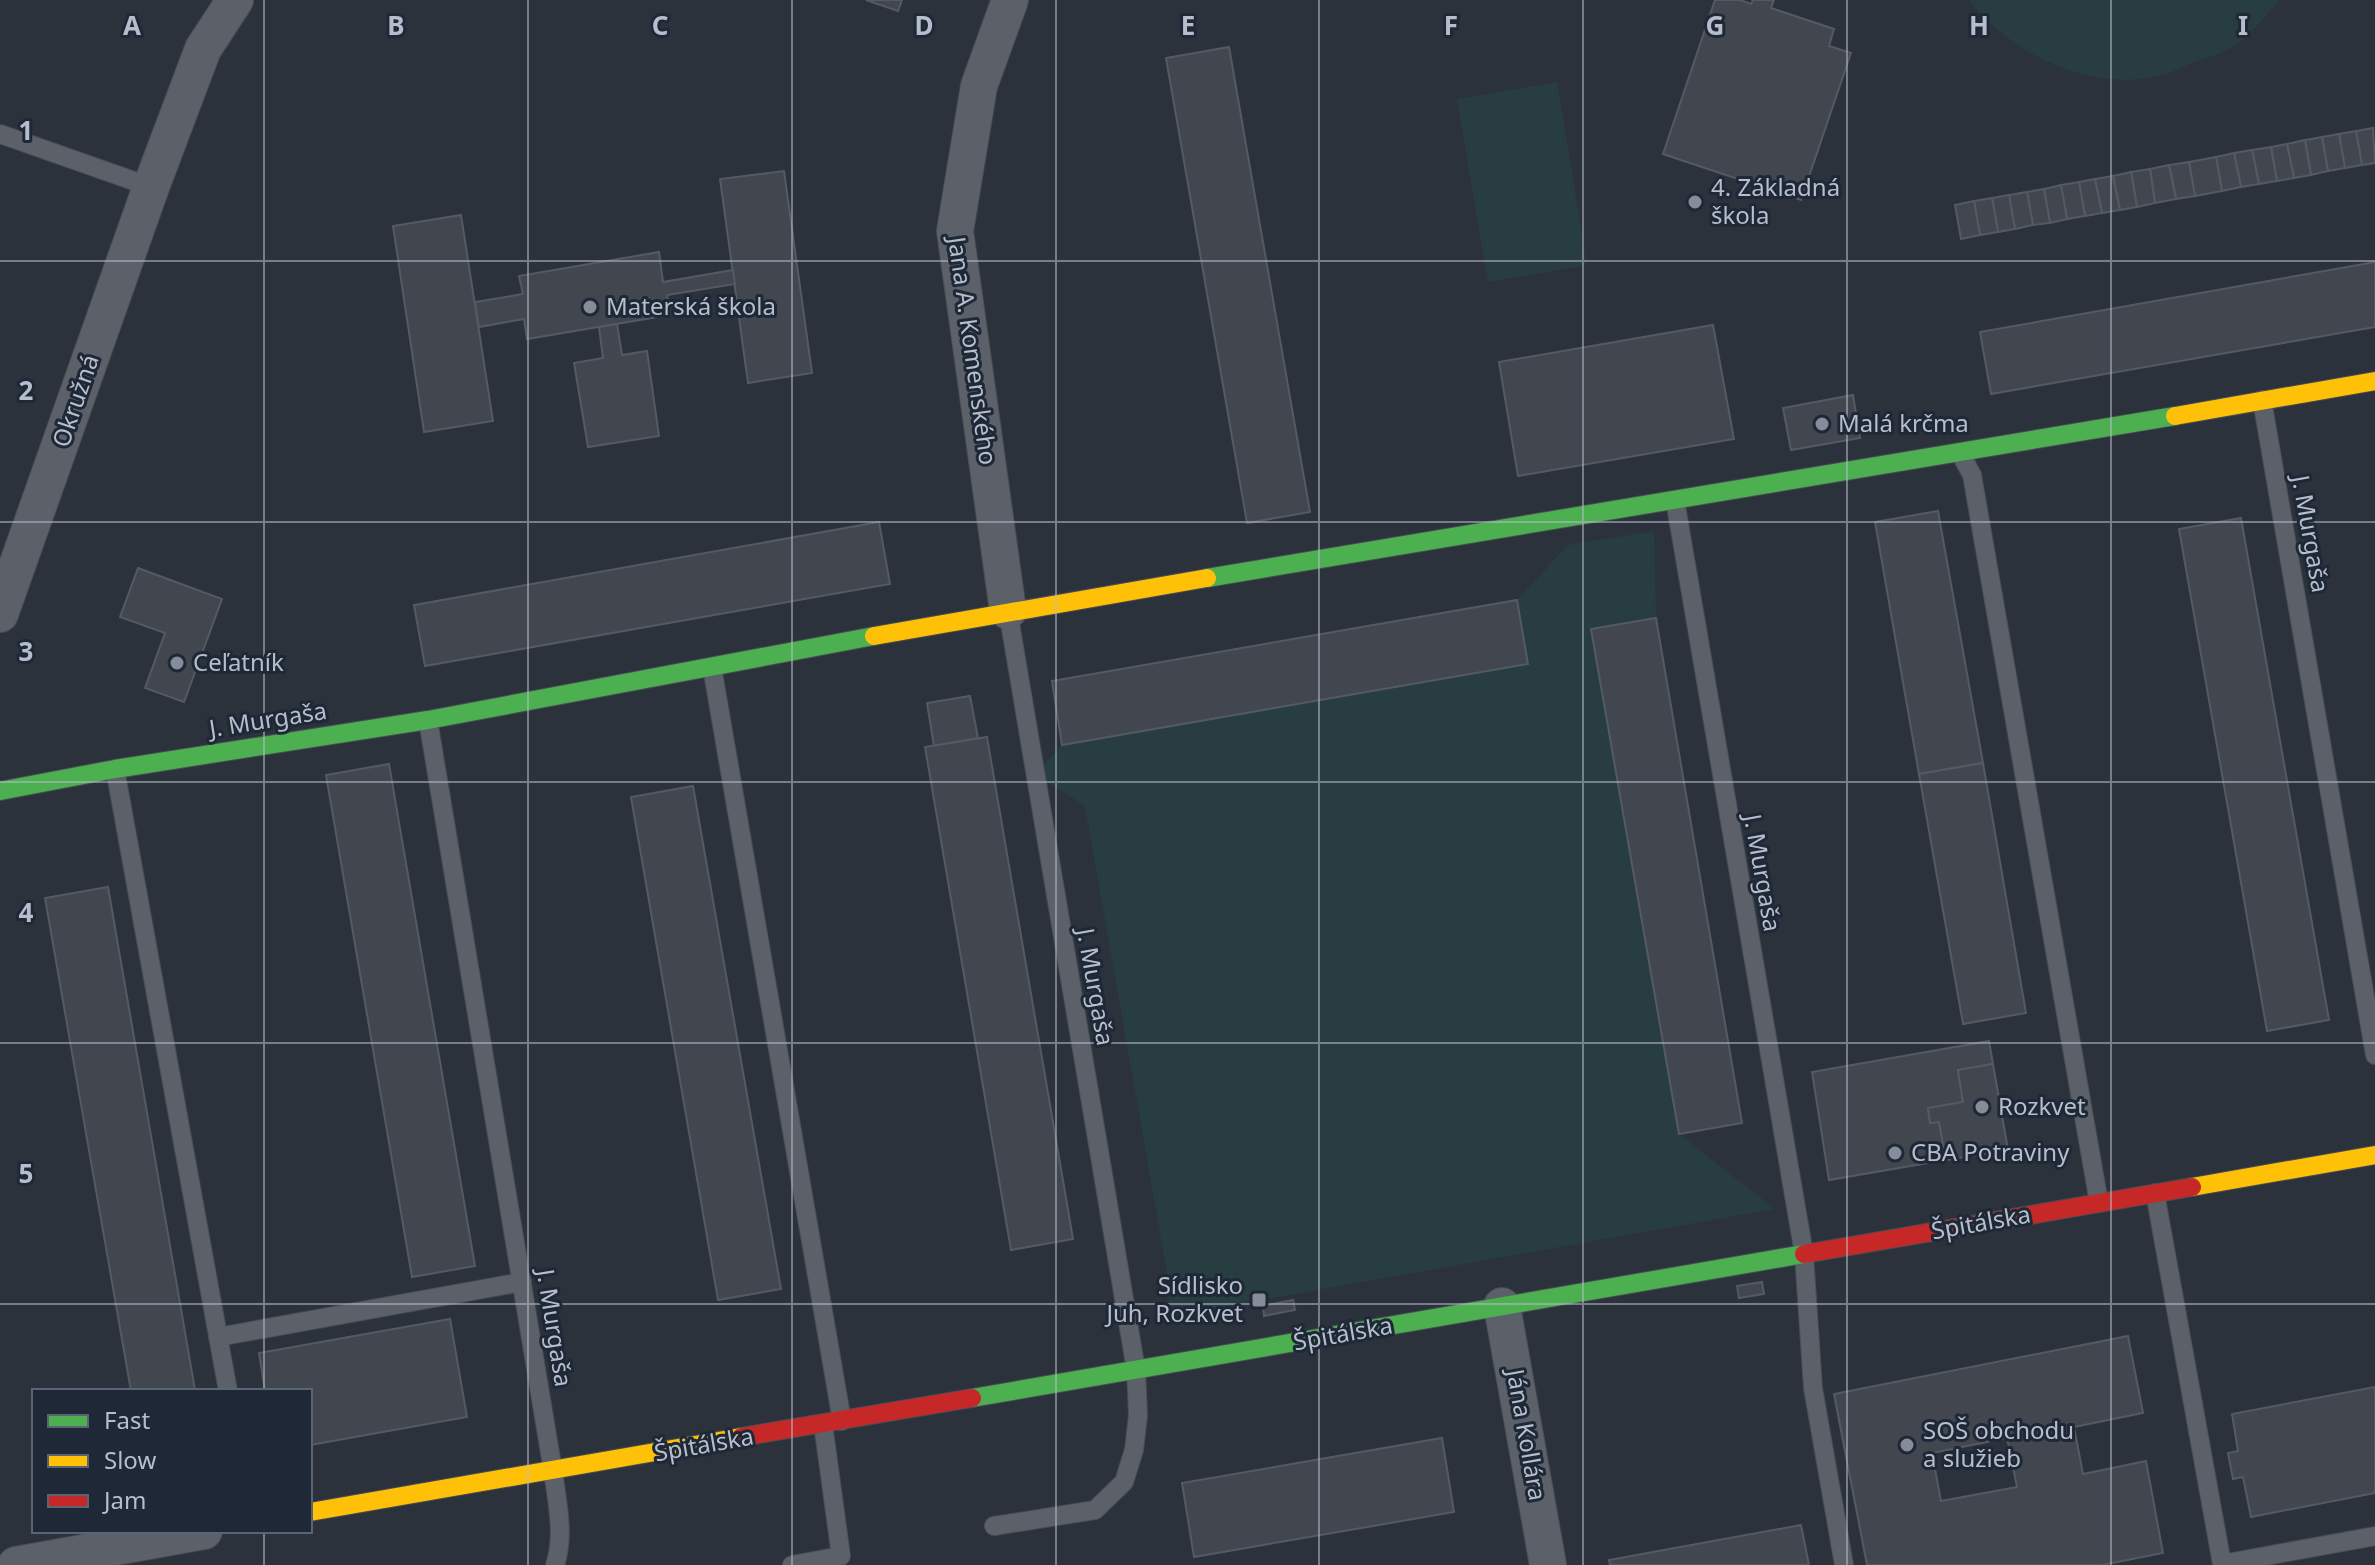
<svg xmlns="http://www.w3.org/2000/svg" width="2375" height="1565" font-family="'Noto Sans',sans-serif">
	<rect width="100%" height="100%" fill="#2b323c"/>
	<!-- green -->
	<g fill="#283d42">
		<path d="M1969 0H2279C2264 19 2244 42 2221 53 2211 57 2201 59 2192 63 2184 66 2177 70 2169 73 2097 96 2014 57 1969 0Z"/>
		<polygon points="1557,82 1587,265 1488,282 1457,99"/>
		<polygon points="1654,531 1656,618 1592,630 1679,1134 1775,1209 1164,1317 1171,1295 1085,806 1035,774 1062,745 1528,664 1517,600 1568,545"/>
	</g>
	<!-- building -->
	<g fill="#41464f" stroke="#545a63" stroke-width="2" fill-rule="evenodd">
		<polygon points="866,0 902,0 898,11"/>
		<polygon points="1715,0 1740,0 1751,4 1753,0 1774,0 1771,8 1834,29 1829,46 1851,53 1801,200 1663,154"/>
		<polygon points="1229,47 1310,512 1247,523 1166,58"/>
		<polygon points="2373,128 2375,163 2362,165 2356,131"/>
		<polygon points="2356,131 2362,165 2345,168 2339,134"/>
		<polygon points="2339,134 2345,168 2328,171 2322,137"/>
		<polygon points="2322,137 2328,171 2311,175 2305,140"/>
		<polygon points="2305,140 2311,175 2294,178 2287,144"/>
		<polygon points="2287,144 2294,178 2277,181 2271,147"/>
		<polygon points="2271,147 2277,181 2259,184 2252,150"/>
		<polygon points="2252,150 2259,184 2241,187 2234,153"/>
		<polygon points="2234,153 2241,187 2222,191 2216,157"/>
		<polygon points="2216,157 2222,191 2195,196 2189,162"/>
		<polygon points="2189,162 2195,196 2176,199 2169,165"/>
		<polygon points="2169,165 2176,199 2155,203 2150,169"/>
		<polygon points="2150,169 2155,203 2137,207 2131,172"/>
		<polygon points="784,171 812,373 748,383 720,179"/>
		<polygon points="2131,172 2137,207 2120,210 2113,176"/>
		<polygon points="2113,176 2120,210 2102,213 2095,179"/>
		<polygon points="2095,179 2102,213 2085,216 2079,182"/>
		<polygon points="2079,182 2085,216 2067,219 2061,185"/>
		<polygon points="2061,185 2067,219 2050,223 2044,189"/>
		<polygon points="2044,189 2050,223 2033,225 2027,192"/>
		<polygon points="2027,192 2033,225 2015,229 2009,195"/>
		<polygon points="2009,195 2015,229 1998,232 1992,198"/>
		<polygon points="1992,198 1998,232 1980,235 1974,201"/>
		<polygon points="1974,201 1980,235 1961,239 1955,205"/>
		<polygon points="461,215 493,421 424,432 393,226"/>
		<polygon points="659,252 663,282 733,270 735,284 667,295 670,315 527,339 524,319 479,327 475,302 523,294 519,276"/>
		<polygon points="2375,262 2375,327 1991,394 1980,332"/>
		<polygon points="617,324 622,355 647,351 659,436 588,447 574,363 603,358 599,327"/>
		<polygon points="1713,325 1734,439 1518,476 1499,362"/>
		<polygon points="1853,395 1860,438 1791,450 1783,408"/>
		<polygon points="1938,511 1983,763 1919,774 1875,522"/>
		<polygon points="2241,518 2329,1020 2267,1031 2179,529"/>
		<polygon points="879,522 890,584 425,666 414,605"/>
		<polygon points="138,568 222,599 184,702 145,688 165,633 120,617"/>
		<polygon points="1517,600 1528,664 1062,745 1052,681"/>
		<polygon points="1656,618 1742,1123 1679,1134 1591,629"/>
		<polygon points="970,696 978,738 934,746 927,703"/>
		<polygon points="987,737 1073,1239 1011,1250 925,747"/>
		<polygon points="1983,763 2026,1013 1963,1024 1919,774"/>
		<polygon points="389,764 475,1266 412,1277 326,775"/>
		<polygon points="693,786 781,1289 718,1300 631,797"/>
		<polygon points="108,887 195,1390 189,1391 131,1391 45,898"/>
		<polygon points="1989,1041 1993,1064 1958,1070 1963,1102 1928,1108 1930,1123 1939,1122 1946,1160 1829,1180 1812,1072"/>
		<polygon points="1993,1064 2008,1150 1946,1160 1939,1122 1930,1123 1928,1108 1963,1102 1958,1070"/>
		<polygon points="1762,1282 1764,1294 1739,1298 1737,1286"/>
		<polygon points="1293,1300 1295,1310 1264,1316 1263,1306"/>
		<polygon points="450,1319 467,1417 310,1445 310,1391 265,1391 259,1353"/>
		<path d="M2128 1336 2143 1413 2074 1427 2083 1474 2146 1461 2163 1553 2102 1565H1867L1834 1394ZM2007 1438 2017 1487 1941 1501 1932 1453Z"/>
		<polygon points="2375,1387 2375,1493 2251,1517 2243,1477 2233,1479 2228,1453 2238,1451 2232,1414"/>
		<polygon points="1442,1438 1454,1512 1194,1557 1182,1483"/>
		<polygon points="1801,1525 1809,1565 1610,1565 1609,1560"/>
	</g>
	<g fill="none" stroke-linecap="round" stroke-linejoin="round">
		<defs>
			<g id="lane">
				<polyline points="0,134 151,187"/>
				<polyline points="2262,400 2375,1055"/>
				<polyline points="1960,453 1972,475 2099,1203"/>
				<polyline points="1675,500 1804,1254 1813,1388 1844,1565"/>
				<polyline points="712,667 842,1421"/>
				<path d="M428 720 553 1471C557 1502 565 1535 555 1565"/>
				<polyline points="115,769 228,1391"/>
				<polyline points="2155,1193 2222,1564 2375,1536"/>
				<polyline points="218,1337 522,1282"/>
				<polyline points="994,1526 1095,1510 1124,1482 1134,1450 1138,1415 1136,1370 1008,611"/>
				<polyline points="792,1565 841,1556 823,1424"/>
			</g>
			<g id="street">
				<polyline points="1008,611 955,231 979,86 1010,0"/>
				<polyline points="0,614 151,187 203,49 235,0"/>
				<polyline points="1502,1306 1548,1565"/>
				<polyline points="16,1565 204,1531"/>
			</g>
			<g id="fast">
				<polyline points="1207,578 2175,416"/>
				<polyline points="0,791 115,769 428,720 874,636"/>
				<polyline points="972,1398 1804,1254"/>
			</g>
			<g id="slow">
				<polyline points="2175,416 2375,381"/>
				<polyline points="874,636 1207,578"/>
				<polyline points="2192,1187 2375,1155"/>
				<polyline points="310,1512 741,1437"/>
			</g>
			<g id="jam">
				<polyline points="1804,1254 2192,1187"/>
				<polyline points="741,1437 972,1398"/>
			</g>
		</defs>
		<!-- lane casing -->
		<use href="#lane" stroke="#484d54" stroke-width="20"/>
		<!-- street casing -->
		<use href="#street" stroke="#484d54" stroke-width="38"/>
		<!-- fast casing -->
		<use href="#fast" stroke="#484d54" stroke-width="20"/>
		<!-- slow casing -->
		<use href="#slow" stroke="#484d54" stroke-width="20"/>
		<!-- jam casing -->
		<use href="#jam" stroke="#484d54" stroke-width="20"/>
		<!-- lane -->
		<use href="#lane" stroke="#5c6169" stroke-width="18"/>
		<!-- street -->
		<use href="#street" stroke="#5c6169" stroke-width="36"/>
		<!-- fast -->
		<use href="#fast" stroke="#4caf50" stroke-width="18"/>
		<!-- slow -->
		<use href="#slow" stroke="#ffc107" stroke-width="18"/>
		<!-- jam -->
		<use href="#jam" stroke="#c62828" stroke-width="18"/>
	</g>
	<!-- grid -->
	<path fill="none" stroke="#b7becb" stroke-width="2" stroke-opacity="0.55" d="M264 0V1391M528 0V1565M792 0V1565M1056 0V1565M1319 0V1565M1583 0V1565M1847 0V1565M2111 0V1565M0 261H2375M0 522H2375M0 782H2375M0 1043H2375M0 1304H2375M264 1531V1565"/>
	<!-- markers -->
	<g fill="#868d99" stroke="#1e2837" stroke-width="3">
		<circle cx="1695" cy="202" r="8"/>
		<circle cx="590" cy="307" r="8"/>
		<circle cx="1822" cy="424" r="8"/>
		<circle cx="177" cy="663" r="8"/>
		<circle cx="1982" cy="1107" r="8"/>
		<circle cx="1895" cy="1153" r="8"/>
		<rect x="1251" y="1292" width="16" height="16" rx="4"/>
		<circle cx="1907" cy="1445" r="8"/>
	</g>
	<g text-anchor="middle" stroke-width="6" stroke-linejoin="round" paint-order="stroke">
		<!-- poi labels -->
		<g font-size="24" fill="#b7becb" stroke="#1e2837" text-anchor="start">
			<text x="1711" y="196">4. Základná<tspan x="1711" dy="28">škola</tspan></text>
			<text x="606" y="315">Materská škola</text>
			<text x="1838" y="432">Malá krčma</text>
			<text x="193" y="671">Ceľatník</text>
			<text x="1998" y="1115">Rozkvet</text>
			<text x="1911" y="1161">CBA Potraviny</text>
			<text x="1243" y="1294" text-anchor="end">Sídlisko<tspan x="1243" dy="28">Juh, Rozkvet</tspan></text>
			<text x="1923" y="1439">SOŠ obchodu<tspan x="1923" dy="28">a služieb</tspan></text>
		</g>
		<!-- street labels -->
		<g font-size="24" fill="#b7becb" stroke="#1e2837">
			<text transform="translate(972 351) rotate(82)" y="8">Jana A. Komenského</text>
			<text transform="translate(76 401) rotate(-71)" y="8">Okružná</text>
			<text transform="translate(2310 534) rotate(80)" y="8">J. Murgaša</text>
			<text transform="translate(268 720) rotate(-9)" y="8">J. Murgaša</text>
			<text transform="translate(1762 873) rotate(80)" y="8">J. Murgaša</text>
			<text transform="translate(1095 987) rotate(80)" y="8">J. Murgaša</text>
			<text transform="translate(1981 1223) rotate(-10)" y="8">Špitálska</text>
			<text transform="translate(554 1328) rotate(81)" y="8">J. Murgaša</text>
			<text transform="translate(1343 1334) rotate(-10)" y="8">Špitálska</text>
			<text transform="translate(1526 1435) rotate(80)" y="8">Jána Kollára</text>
			<text transform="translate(704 1445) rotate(-10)" y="8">Špitálska</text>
		</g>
	</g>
	<g font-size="26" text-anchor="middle" font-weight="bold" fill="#b7becb" stroke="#1e2837" stroke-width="6" stroke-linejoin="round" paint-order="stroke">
		<text x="132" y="35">A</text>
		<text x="396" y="35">B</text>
		<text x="660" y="35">C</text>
		<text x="924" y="35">D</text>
		<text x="1188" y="35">E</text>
		<text x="1451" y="35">F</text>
		<text x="1715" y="35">G</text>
		<text x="1979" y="35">H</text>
		<text x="2243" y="35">I</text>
		<text x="26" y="140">1</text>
		<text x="26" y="400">2</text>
		<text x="26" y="661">3</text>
		<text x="26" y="922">4</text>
		<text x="26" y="1183">5</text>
	</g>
	<!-- legend -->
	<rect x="32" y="1389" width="280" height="144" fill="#1e2837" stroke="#5b6472" stroke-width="2"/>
	<rect x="48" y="1415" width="40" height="12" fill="#4caf50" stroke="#5b6472" stroke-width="2"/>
	<text x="104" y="1429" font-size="24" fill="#b7becb">Fast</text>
	<rect x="48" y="1455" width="40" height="12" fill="#ffc107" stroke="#5b6472" stroke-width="2"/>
	<text x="104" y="1469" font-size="24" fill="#b7becb">Slow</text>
	<rect x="48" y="1495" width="40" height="12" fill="#c62828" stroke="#5b6472" stroke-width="2"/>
	<text x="104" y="1509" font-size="24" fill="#b7becb">Jam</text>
</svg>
